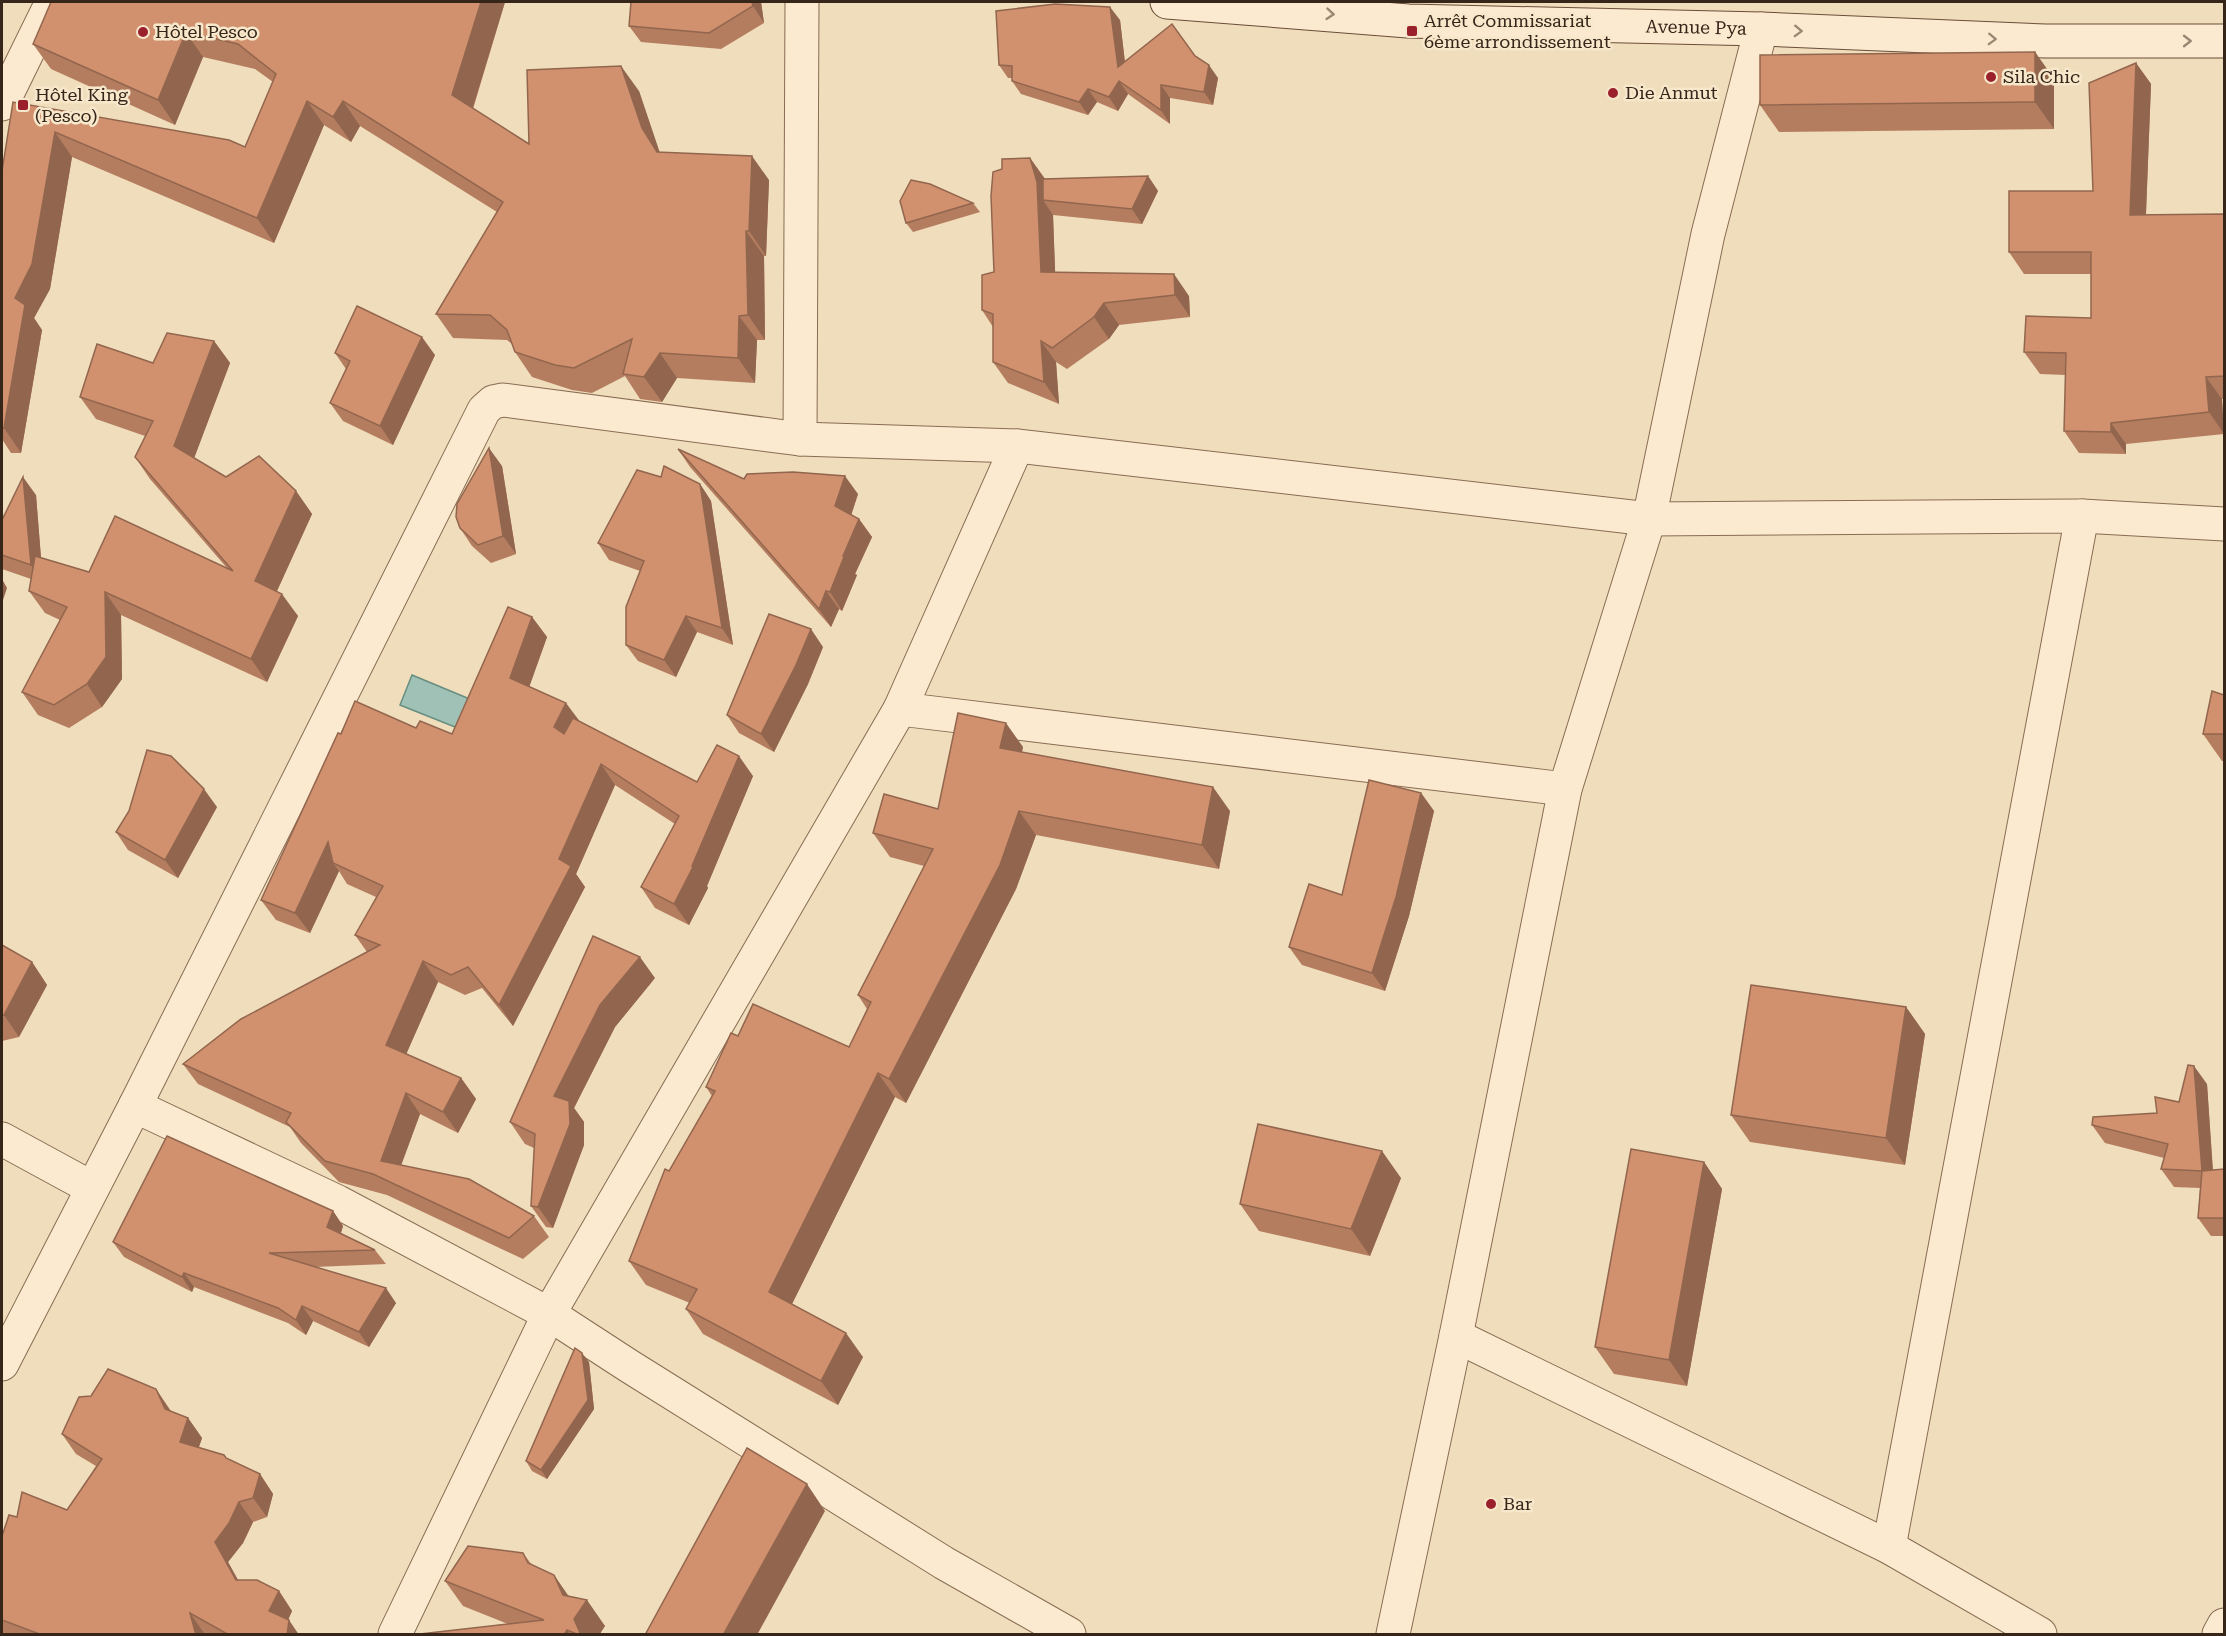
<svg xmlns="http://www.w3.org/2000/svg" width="2226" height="1636" font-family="'Roboto Serif',serif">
	<rect width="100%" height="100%" fill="#f0ddbb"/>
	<!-- water -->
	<polygon fill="#a0c1b5" stroke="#678e82" stroke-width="1.5" points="412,675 472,700 460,729 400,705"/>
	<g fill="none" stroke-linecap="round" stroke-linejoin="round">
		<defs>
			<g id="minor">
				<polyline points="800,439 802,2"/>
				<polyline points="900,709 1565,789"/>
				<polyline points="135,1106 338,1202 549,1314 629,1366 944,1563 1069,1634"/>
				<polyline points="2,1139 92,1188"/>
				<polyline points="1456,1336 1889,1547 2040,1634"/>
				<polyline points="2,1364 135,1106 484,410 493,402 503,400 800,439 1017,446 1649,519 2082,516 2224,524"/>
				<polyline points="1889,1547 2082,516"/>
				<polyline points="395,1634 549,1314 900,709 1017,446"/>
				<polyline points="1393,1634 1456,1336 1565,789 1649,519 1708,234 1761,29"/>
				<polyline points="2219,1634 2224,1625"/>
			</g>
			<polyline id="tertiary" points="2,104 52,2"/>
			<g id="secondary">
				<path id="s1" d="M1167 2 1408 21 1761 29 2045 41H2224"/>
			</g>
		</defs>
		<!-- minor casing -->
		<use href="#minor" stroke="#886c54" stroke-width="35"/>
		<!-- tertiary casing -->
		<use href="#tertiary" stroke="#886c54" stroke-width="35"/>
		<!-- secondary casing -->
		<use href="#secondary" stroke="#6a4d38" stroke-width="35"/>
		<!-- minor -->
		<use href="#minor" stroke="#fbeacf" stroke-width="33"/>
		<!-- tertiary -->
		<use href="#tertiary" stroke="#fbeacf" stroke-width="33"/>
		<!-- secondary -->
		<use href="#secondary" stroke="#fbeacf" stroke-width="33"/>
	</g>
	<!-- wall -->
	<g fill="#b47d5f">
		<polygon points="51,2 505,2 473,109 529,144 639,91 659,152 769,180 766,256 764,256 765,340 757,340 755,383 677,378 662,402 640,399 625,376 592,393 572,390 532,377 515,352 512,344 507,340 453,338 436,314 497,212 360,126 351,142 324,125 274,243 72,157 50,289 34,318 42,330 21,453 11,453 2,439 2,171 13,102 245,147 273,82 255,69 203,57 175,125 51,69 33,44"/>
		<polygon points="631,2 761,2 764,23 721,49 641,42 629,26"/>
		<polygon points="1120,20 1125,62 1195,56 1218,78 1213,105 1170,98 1170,124 1128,94 1118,111 1097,102 1088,115 1021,94 1012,81 1012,78 1008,78 999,65"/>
		<polygon points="2035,52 2054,79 2054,129 1779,132 1760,105"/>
		<polygon points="2136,63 2151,84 2146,215 2224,214 2224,399 2222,399 2224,434 2126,444 2126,454 2079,453 2064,431 2066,375 2040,374 2024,352 2091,318 2091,274 2024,274 2009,252 2093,191"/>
		<polygon points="1030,158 1045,179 1148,176 1158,191 1142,224 1053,215 1055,272 1189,296 1190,317 1119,325 1109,339 1067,369 1056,362 1059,404 1008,383 993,362 993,327 982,310"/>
		<polygon points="973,203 980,212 913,232 906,223"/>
		<polygon points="214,341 230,363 194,458 226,477 296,491 312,514 277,591 298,616 267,682 121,615 122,679 102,707 69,728 38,715 22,692 60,620 45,613 29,591 31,579 2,569 2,520 36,495 41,558 89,572 227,568 150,479 135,457 145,436 96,419 80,397 153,363"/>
		<polygon points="335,353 435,355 393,445 343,421 330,403 346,369"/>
		<polygon points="678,449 744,479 858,494 851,515 859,519 872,537 855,574 857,575 842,611 839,609 831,627 690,467"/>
		<polygon points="502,466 516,554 491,563 472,546 460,528"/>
		<polygon points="661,477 700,484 711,501 733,645 697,632 676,677 638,661 626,645 640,571 609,560 598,543"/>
		<polygon points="532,617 547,637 529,686 580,722 697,782 753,776 707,886 708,888 689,925 655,908 641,887 675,824 615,785 576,874 585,887 513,1026 482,988 465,995 438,982 406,1054 461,1078 476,1099 458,1133 420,1114 401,1165 534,1216 549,1237 523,1259 387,1195 339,1182 301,1143 290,1127 198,1084 183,1064 367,952 355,935 376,897 347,884 339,871 310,933 276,920 261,900 341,734 416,728 452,734"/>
		<polygon points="823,647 808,684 774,752 739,733 727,715"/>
		<polygon points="2224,695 2224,761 2222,761 2203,734"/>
		<polygon points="1023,747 1022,752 1230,811 1219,869 1036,835 1016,889 906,1103 895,1097 792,1304 863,1357 838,1405 703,1334 686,1309 690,1303 646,1285 629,1261 669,1171 712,1096 706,1087 738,1036 849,1047 867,1009 858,995 924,866 890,857 873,833 938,809"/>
		<polygon points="1421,793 1434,811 1409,916 1385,991 1302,965 1289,947 1342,895"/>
		<polygon points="217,807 178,878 128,850 116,832"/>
		<polygon points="2,945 32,962 47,985 19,1037 2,1041"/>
		<polygon points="655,978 615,1027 574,1108 584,1122 584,1145 553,1228 546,1227 531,1206 534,1148 525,1144 510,1122"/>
		<polygon points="1906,1007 1925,1034 1905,1165 1750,1142 1731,1115"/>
		<polygon points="2207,1084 2213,1170 2224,1169 2224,1236 2211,1236 2198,1218 2200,1188 2174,1187 2161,1169 2164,1158 2105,1143 2092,1125 2157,1113 2179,1102"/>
		<polygon points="1704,1162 1722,1189 1687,1386 1614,1374 1595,1347"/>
		<polygon points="1401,1178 1370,1256 1259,1231 1240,1204"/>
		<polygon points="333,1211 343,1226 341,1233 375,1250 386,1264 315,1267 396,1303 369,1347 313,1321 306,1335 288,1323 194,1287 192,1292 124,1257 113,1242"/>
		<polygon points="589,1362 594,1409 547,1479 532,1471 526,1461"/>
		<polygon points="156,1389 171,1411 188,1418 202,1438 199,1447 227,1459 260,1474 273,1494 267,1517 253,1522 243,1543 228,1562 238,1580 279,1591 292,1611 288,1620 299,1635 207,1635 204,1633 204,1635 2,1635 2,1536 17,1517 67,1510 96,1466 76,1454 62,1434 91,1396"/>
		<polygon points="523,1553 532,1565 554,1575 568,1596 605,1626 599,1635 411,1635 508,1624 463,1606 445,1581"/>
	</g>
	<!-- shaded-wall -->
	<g fill="#92664e">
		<polygon points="481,2 505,2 469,120 452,95"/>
		<polygon points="752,2 761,2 764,23 753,6"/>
		<polygon points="1110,7 1120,20 1127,81 1118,67"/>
		<polygon points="186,32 203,57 175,125 158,100"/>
		<polygon points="2035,52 2054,79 2054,129 2035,102"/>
		<polygon points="2136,63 2151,84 2145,237 2130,215"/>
		<polygon points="1209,65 1218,78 1213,105 1204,92"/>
		<polygon points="621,66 639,91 660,153 657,152 642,128"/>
		<polygon points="1119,81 1128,94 1118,111 1109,97"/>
		<polygon points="1161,85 1170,98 1170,124 1161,110"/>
		<polygon points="1088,89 1097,102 1088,115 1079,102"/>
		<polygon points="307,101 324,125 274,243 257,218"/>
		<polygon points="343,101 360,126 351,142 333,117"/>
		<polygon points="55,132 72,157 50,289 34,318 42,330 21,453 4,428 15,298"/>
		<polygon points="752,156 769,180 766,256 749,231"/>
		<polygon points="1030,158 1045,179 1043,200 1053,215 1056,294 1041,272"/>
		<polygon points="1148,176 1158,191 1142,224 1132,209"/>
		<polygon points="746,231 764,256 765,340 748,315"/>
		<polygon points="1174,274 1189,296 1190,317 1175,295"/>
		<polygon points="1104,303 1119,325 1109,339 1094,317"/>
		<polygon points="739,316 757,340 755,383 738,358"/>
		<polygon points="422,337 435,355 393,445 380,426"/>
		<polygon points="214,341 230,363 190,469 174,446"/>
		<polygon points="1041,341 1056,362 1059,404 1044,382"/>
		<polygon points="660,353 677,378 662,402 644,377"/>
		<polygon points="2206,377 2222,399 2224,434 2209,412"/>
		<polygon points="2111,423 2126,444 2126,454 2111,432"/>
		<polygon points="489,448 502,466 516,554 503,536"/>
		<polygon points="845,476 858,494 848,525 835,506"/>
		<polygon points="23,477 36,495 43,583 31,565"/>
		<polygon points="700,484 711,501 733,645 722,628"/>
		<polygon points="296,491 312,514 271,604 255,581"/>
		<polygon points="859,519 872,537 855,574 857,575 842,611 830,592 843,556"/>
		<polygon points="2,579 7,588 2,603"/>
		<polygon points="826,591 839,609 831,627 819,609"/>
		<polygon points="105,592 121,615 122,679 102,707 87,684"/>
		<polygon points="282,594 298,616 267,682 251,659"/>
		<polygon points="686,616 697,632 676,677 664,660"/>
		<polygon points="532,617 547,637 525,699 510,678"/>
		<polygon points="811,629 823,647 808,684 774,752 761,734"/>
		<polygon points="566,703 581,723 568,748 554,727"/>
		<polygon points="1006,723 1023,747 1017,773 1000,748"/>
		<polygon points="739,756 753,776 707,886 708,888 689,925 674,904 692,866"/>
		<polygon points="601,764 615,785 576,874 585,887 513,1026 499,1005 559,859"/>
		<polygon points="1213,787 1230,811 1219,869 1202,845"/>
		<polygon points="204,789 217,807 178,878 165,860"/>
		<polygon points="1421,793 1434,811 1409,916 1385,991 1372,973"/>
		<polygon points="1019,811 1036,835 1016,889 906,1103 889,1079"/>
		<polygon points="328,842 333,863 339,871 310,933 295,913"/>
		<polygon points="640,957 655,978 615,1027 574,1108 584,1122 584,1145 553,1228 538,1207 554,1096 600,1005"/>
		<polygon points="423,961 438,982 401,1066 386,1045"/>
		<polygon points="32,962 47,985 19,1037 4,1015"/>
		<polygon points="1906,1007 1925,1034 1905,1165 1886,1138"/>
		<polygon points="2194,1066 2207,1084 2214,1189 2202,1171"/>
		<polygon points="878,1073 895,1097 786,1316 769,1292"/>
		<polygon points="461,1078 476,1099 458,1133 443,1112"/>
		<polygon points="406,1093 420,1114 395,1182 381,1161"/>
		<polygon points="1382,1151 1401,1178 1370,1256 1351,1229"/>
		<polygon points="1704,1162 1722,1189 1687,1386 1669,1360"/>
		<polygon points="333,1211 343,1226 338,1242 327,1227"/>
		<polygon points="184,1273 194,1287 192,1292 182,1277"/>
		<polygon points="386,1288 396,1303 369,1347 359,1332"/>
		<polygon points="302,1306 313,1321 306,1335 296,1320"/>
		<polygon points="846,1333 863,1357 838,1405 821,1381"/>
		<polygon points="582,1353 589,1362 594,1409 547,1479 541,1470"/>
		<polygon points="156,1389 169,1409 178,1429 165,1409"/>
		<polygon points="188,1418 202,1438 194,1461 180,1442"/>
		<polygon points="260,1474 273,1494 267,1517 253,1498"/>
		<polygon points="807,1484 825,1511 757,1635 723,1635"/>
		<polygon points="239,1502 253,1522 243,1543 228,1562 249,1600 236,1580 215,1542"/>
		<polygon points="554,1575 572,1601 587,1600 605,1626 599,1635 581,1635"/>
		<polygon points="279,1591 292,1611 283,1631 269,1611"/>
		<polygon points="190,1613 204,1633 204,1635 196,1635"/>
		<polygon points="289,1620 299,1635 287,1635"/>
		<polygon points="567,1630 570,1635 564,1635"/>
	</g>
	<!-- building -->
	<g fill="#d1916f" stroke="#92664e" stroke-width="1.5">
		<polygon points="51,2 481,2 452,95 529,144 527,70 621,66 642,128 657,152 752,156 749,231 746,231 748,315 739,316 738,358 660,353 644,377 623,374 632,339 574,368 555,365 515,352 507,330 490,315 436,314 503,202 343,101 333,117 307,101 257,218 55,132 32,264 15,298 25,305 4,428 2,428 2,171 13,102 229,140 245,147 276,74 238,44 186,32 158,100 33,44"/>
		<polygon points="631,2 752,2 753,6 709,33 629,26"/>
		<polygon points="1055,4 1110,7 1118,67 1172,24 1195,56 1209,65 1204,92 1161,85 1161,110 1119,81 1109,97 1088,89 1079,102 1012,81 1012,66 999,65 996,11"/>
		<polygon points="2035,52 2035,102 1760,105 1760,55"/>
		<polygon points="2136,63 2130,215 2224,214 2224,376 2206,377 2209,412 2111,423 2111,432 2064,431 2066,353 2024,352 2026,316 2091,318 2091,252 2009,252 2009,191 2093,191 2089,83"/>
		<polygon points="1030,158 1037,182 1041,272 1174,274 1175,295 1104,303 1094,317 1052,348 1041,341 1044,382 993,362 993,314 982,310 982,275 994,272 991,196 993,172 1002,169 1002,159"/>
		<polygon points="1148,176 1132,209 1043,200 1043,179"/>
		<polygon points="911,180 930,184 973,203 906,223 900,201"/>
		<polygon points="357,306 422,337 380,426 330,403 350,361 335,353"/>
		<polygon points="167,333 214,341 174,446 226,477 259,456 296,491 255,581 282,594 251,659 105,592 106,657 87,684 54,705 22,692 67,607 29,591 35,556 89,572 115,516 233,571 135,457 153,421 80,397 97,344 153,363"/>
		<polygon points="489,448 503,536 478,545 460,528 456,517 457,504"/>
		<polygon points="678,449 744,479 747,474 793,472 845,476 835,506 859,519 843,556 844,557 830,592 826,591 819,609"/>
		<polygon points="664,466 700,484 722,628 686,616 664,660 626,645 626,607 644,561 598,543 637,470 661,477"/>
		<polygon points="23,477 31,565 2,555 2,520"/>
		<polygon points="508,607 532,617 510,678 566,703 554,727 564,734 573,718 697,782 717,745 739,756 692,866 693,867 674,904 641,887 679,816 601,764 559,859 571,866 499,1005 468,967 451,975 423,961 386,1045 461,1078 443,1112 406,1093 381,1161 469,1179 534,1216 509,1238 373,1174 325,1161 286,1122 291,1113 183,1064 241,1019 380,945 355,935 383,886 333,863 328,842 295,913 261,900 338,733 341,734 355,701 416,728 420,721 452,734"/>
		<polygon points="769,614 811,629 796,665 761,734 727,715"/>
		<polygon points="2212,691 2224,695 2224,734 2203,734"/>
		<polygon points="958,713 1006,723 1000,748 1213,787 1202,845 1019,811 1000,865 889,1079 878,1073 769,1292 846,1333 821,1381 686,1309 697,1289 629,1261 665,1169 669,1171 715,1091 706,1087 731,1033 738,1036 753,1004 849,1047 871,1002 858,995 933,849 873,833 884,794 938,809"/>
		<polygon points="147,750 171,756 204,789 165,860 116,832 129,811"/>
		<polygon points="1369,780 1421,793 1396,897 1372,973 1289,947 1309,884 1342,895"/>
		<polygon points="593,936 640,957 600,1005 554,1096 569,1101 570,1124 538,1207 531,1206 535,1134 510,1122"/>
		<polygon points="2,945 32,962 4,1015 2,1015"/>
		<polygon points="1751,985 1906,1007 1886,1138 1731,1115"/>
		<polygon points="2188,1065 2194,1066 2202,1171 2161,1169 2168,1144 2092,1125 2093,1117 2157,1113 2155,1097 2179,1102"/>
		<polygon points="1258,1124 1382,1151 1351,1229 1240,1204"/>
		<polygon points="167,1136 333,1211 327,1227 375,1250 269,1253 386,1288 359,1332 302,1306 296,1320 278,1308 184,1273 182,1277 113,1242"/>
		<polygon points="1631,1149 1704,1162 1669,1360 1595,1347"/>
		<polygon points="2224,1169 2224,1218 2198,1218 2202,1171"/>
		<polygon points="575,1348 582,1353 588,1400 541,1470 526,1461"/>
		<polygon points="108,1369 156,1389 165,1409 188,1418 180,1442 224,1455 226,1458 260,1474 253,1498 239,1502 229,1523 215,1542 236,1580 257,1580 279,1591 269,1611 289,1620 287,1635 229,1635 190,1613 196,1635 42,1635 2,1620 2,1536 9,1515 17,1517 22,1492 67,1510 102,1459 62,1434 79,1397 91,1396"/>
		<polygon points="747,1448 807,1484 723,1635 645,1635"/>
		<polygon points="468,1546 523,1553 528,1563 554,1575 563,1595 587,1600 574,1619 581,1635 579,1635 567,1630 564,1635 411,1635 544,1620 445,1581"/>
	</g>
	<!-- one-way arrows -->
	<defs><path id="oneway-chevron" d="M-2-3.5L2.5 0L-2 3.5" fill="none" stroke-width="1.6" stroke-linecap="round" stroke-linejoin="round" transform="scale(1.5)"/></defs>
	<g stroke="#988874">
		<use href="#oneway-chevron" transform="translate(1330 14) rotate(5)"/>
		<use href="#oneway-chevron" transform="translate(1798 31) rotate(2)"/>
		<use href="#oneway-chevron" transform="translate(1992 39) rotate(2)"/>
		<use href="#oneway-chevron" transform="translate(2187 41)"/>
	</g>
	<!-- markers -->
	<g fill="#9a212b" stroke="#f7e7cb" stroke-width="2">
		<rect x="1406" y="25" width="12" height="12" rx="3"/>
		<circle cx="143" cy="32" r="6"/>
		<circle cx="1991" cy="77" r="6"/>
		<circle cx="1613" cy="93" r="6"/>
		<rect x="17" y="99" width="12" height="12" rx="3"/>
		<circle cx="1491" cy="1504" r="6"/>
	</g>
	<g text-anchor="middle" stroke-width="5" stroke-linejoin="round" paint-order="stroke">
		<!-- poi labels -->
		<g font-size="18" fill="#36261a" stroke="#f7e7cb" text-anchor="start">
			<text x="1424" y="27">Arrêt Commissariat<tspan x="1424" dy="21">6ème arrondissement</tspan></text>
			<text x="155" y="38">Hôtel Pesco</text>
			<text x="2003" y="83">Sila Chic</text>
			<text x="1625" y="99">Die Anmut</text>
			<text x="35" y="101">Hôtel King<tspan x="35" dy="21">(Pesco)</tspan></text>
			<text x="1503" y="1510">Bar</text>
		</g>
		<!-- street labels -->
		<g font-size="18" fill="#36261a" stroke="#f7e7cb">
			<text dy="6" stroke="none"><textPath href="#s1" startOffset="530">Avenue Pya</textPath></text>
		</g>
	</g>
	<!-- border -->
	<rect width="2226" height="1636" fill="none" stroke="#36261a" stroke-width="6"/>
</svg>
